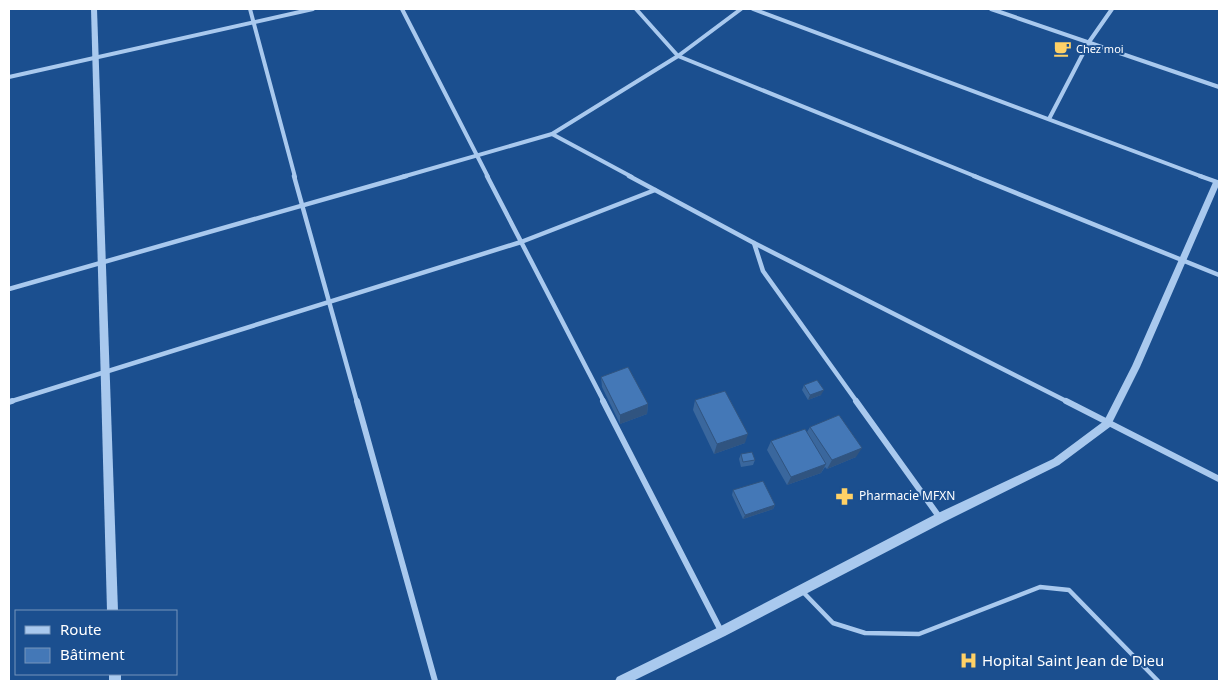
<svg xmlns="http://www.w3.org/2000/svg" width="1228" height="690" font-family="'Noto Sans',sans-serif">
	<rect width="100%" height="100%" fill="#1b4f8f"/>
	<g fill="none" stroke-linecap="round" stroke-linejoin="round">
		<!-- service -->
		<polyline stroke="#a9c9ee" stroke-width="4.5" points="803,592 833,623 865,633 919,634 1040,587 1069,590 1158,681"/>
		<!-- minor-far2 -->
		<g stroke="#a9c9ee" stroke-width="4">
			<polyline points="250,9 295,177"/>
			<polyline points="402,9 488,177"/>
			<polyline points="636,9 678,56 977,177"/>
			<polyline points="753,9 1203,177"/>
			<polyline points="991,9 1219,87"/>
			<polyline points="9,77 313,9"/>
			<polyline points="1049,119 1089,42 1112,9"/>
			<polyline points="552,134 632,177"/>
			<polyline points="402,177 552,134 678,56 741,9"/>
		</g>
		<!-- minor-far1 -->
		<g stroke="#a9c9ee" stroke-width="4.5">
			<polyline points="294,176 357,402"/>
			<polyline points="487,176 604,402"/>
			<polyline points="629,176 754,243 1068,402"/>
			<polyline points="974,176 1219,275"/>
			<polyline points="1200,176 1217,182"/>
			<polyline points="754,243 763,271 857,402"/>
			<polyline points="9,289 406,176"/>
			<polyline points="9,402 521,242 655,190"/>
		</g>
		<!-- minor -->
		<g stroke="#a9c9ee" stroke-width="6">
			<polyline points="357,401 435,681"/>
			<polyline points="603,401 721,631"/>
			<polyline points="856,401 940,518"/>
			<polyline points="1066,401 1219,479"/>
			<polyline points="9,402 12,401"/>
		</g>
		<!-- tertiary -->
		<g fill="#a9c9ee" fill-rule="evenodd">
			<polygon points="91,9 97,9 118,611 107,611"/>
			<polygon points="1214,180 1219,180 1219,185 1140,367 1110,427 1059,465 944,522 725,636 633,681 615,681 617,677 717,628 936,514 1053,459 1104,421 1132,366"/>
			<rect x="109" y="674" width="12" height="7"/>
		</g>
	</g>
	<!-- wall -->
	<g fill="#3a679d">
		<polygon points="601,377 648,404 647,414 620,424 602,387"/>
		<polygon points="804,385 821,395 808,400 802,390"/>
		<polygon points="695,400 745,443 714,454 693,410"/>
		<polygon points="810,427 856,457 827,469 825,467 821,473 787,485 767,450 771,441 807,432"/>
		<polygon points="741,454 755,460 753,465 741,467 739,459"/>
		<polygon points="733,490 775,505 773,509 743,519 732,495"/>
	</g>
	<!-- shaded-wall -->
	<g fill="#305480">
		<polygon points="824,390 821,395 808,400 810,395"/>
		<polygon points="648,404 647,414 620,424 620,415"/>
		<polygon points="748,434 745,443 714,454 717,444"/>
		<polygon points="862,448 856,457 827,469 832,460"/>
		<polygon points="826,464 821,473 787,485 791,477"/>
		<polygon points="775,505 773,509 743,519 745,515"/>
	</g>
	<!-- building -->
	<g fill="#4478b7" stroke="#305480">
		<polygon points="628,367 648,404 620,415 601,377"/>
		<polygon points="817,380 824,390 810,395 804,385"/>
		<polygon points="725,391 748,434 717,444 695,400"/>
		<polygon points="839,415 862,448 832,460 810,427"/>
		<polygon points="805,429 826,464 791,477 771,441"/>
		<polygon points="752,452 755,460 743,462 741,454"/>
		<polygon points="763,481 775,505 745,515 733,490"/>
	</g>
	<!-- icons -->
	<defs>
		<symbol id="cafe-bare" viewBox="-9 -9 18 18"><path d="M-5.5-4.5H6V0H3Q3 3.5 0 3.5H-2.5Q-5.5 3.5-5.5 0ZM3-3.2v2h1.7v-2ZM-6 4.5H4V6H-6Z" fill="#ffd166" stroke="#1b4f8f" stroke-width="2.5" paint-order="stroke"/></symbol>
		<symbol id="pharmacy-bare" viewBox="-9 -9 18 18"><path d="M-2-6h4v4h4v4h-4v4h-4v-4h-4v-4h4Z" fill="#ffd166" stroke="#1b4f8f" stroke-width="2.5" paint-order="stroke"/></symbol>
		<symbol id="hospital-bare" viewBox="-9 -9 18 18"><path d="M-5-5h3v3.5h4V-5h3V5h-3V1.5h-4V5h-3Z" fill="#ffd166" stroke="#1b4f8f" stroke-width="2.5" paint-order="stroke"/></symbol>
	</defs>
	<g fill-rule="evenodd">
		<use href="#cafe-bare" x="1050" y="36" width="25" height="25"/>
		<use href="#pharmacy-bare" x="832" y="484" width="25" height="25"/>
		<use href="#hospital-bare" x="956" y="648" width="25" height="25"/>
	</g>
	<g text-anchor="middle" stroke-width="4" stroke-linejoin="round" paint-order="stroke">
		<!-- far-poi labels -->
		<g font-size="11" fill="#fff" stroke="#1b4f8f" text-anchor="start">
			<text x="1076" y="53">Chez moi</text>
		</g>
		<!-- poi labels -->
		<g font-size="12" fill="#fff" stroke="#1b4f8f" text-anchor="start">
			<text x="859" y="500">Pharmacie MFXN</text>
		</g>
		<!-- near-poi labels -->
		<g font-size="15" fill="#fff" stroke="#1b4f8f" text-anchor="start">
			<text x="982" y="666">Hopital Saint Jean de Dieu</text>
		</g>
	</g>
	<!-- border -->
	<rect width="1228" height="690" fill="none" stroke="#ffffff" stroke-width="20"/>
	<!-- legend -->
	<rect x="15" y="610" width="162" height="65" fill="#1b4f8f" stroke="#7695bc"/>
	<rect x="25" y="626" width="25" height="8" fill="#a9c9ee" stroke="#7695bc"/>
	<text x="60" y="635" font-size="15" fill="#ffffff">Route</text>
	<rect x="25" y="648" width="25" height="15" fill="#4478b7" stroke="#7695bc"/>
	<text x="60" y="660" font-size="15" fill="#ffffff">Bâtiment</text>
</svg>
